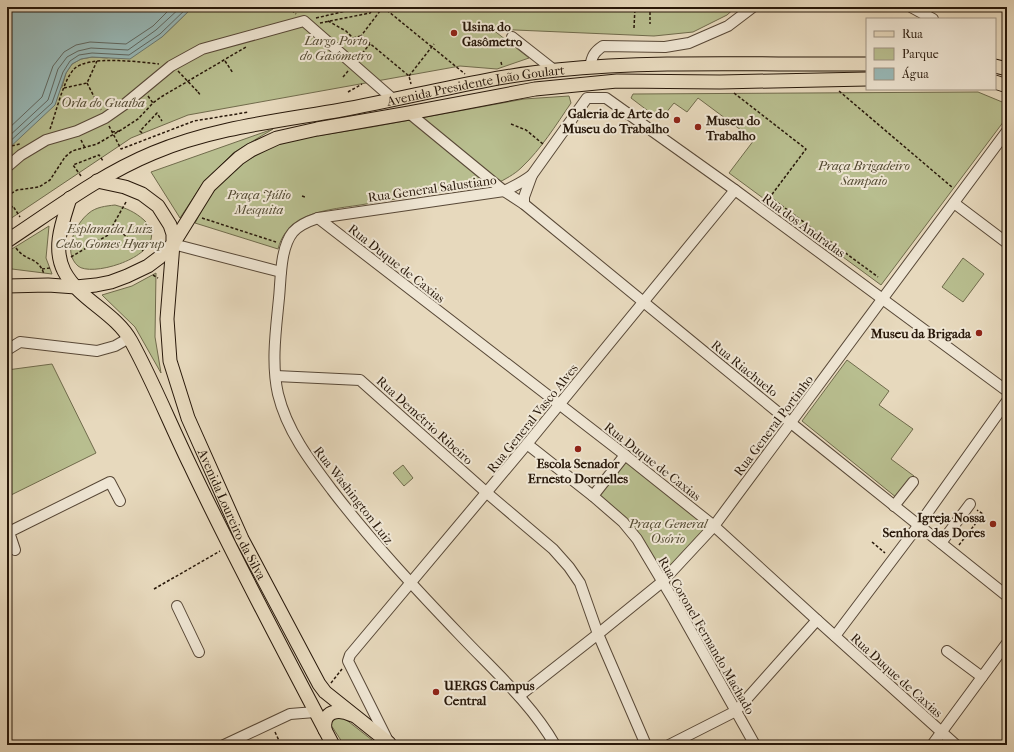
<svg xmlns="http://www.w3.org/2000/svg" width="1014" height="752" font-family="'IM FELL French Canon',serif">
	<rect width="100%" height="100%" fill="#e7d9bd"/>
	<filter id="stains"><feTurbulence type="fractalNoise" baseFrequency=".005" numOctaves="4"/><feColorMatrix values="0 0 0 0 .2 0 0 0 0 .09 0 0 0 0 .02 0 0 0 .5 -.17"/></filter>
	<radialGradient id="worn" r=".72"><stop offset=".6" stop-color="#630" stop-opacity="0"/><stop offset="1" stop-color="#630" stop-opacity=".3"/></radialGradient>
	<!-- green -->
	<g fill="#b8be8f" stroke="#706b4c">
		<polygon points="193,7 736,7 727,15 693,32 654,36 492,29 529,58 497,69 460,66 188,115 131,138 7,221 7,132 62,87 66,73 72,64 81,59 92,57 107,58 162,37"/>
		<polygon points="978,92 1007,104 1007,117 881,285 729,173 754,140 749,136 698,98 687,112 674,103 660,120 631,98 633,94"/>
		<path d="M569 96 571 103C556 125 541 149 522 167 514 175 505 179 496 184 451 191 405 197 360 205 340 208 317 210 299 220 288 227 281 237 278 249L195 223 209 197 221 182 242 163 276 145 304 138 372 127 524 99Z"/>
		<polygon points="273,129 233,153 203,183 180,218 151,172"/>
		<path d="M115 205C126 208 135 212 144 220 177 252 93 279 78 266 62 252 75 224 89 213 96 207 106 206 115 205Z"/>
		<polygon points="49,226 46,258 52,274 12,269 7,270 7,252"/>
		<polygon points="963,258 984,274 963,302 942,287"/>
		<polygon points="156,273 155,337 161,373 135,327 102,295 132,286"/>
		<polygon points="847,360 889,391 879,405 913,429 891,459 914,476 897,498 802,421"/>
		<polygon points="52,364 96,453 7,497 7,370"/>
		<polygon points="624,459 709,527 663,576 597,496"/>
		<polygon points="403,465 413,478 404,486 393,473"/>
		<polygon points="336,717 344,718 372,740 375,745 344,745 331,725 332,721"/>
	</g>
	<!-- water -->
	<polygon fill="#98b9b8" stroke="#6b7972" points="7,7 193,7 162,37 130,59 92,57 81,59 72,64 66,73 55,105 7,150"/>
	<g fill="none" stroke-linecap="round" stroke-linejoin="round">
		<!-- shore -->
		<g stroke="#606861" stroke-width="1">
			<polyline points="7,130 42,97 53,66 64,52 76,45 90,42 126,44 153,26 172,7"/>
			<polyline points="7,138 48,100 58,69 67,57 78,51 91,48 128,50 156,30 181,7"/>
			<polyline points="7,144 52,103 63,72 70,61 79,55 92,53 129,55 160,34 188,7"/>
		</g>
		<defs>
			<g id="minor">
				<polyline points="911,7 933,19"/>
				<polyline points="512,37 554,70"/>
				<path d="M590 67C592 56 594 52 603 46L665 47 689 43 728 26 753 7"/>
				<polyline points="409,113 504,191 524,204 791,423 1007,596"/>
				<polyline points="7,167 21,155 46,140 77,131 105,118 125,104 171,66 202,49 304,21 394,100"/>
				<polyline points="954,203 1007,243"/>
				<polyline points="524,204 524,197 532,175"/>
				<polyline points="318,218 625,455 714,526 817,620 956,745"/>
				<polyline points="173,244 281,272"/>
				<polyline points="7,350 20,342 97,351 115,346 129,338"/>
				<polyline points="276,376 360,380 487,493 553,549 569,567 580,583 598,634 646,745"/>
				<polyline points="527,444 593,496 623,522 637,539 674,601 755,745"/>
				<polyline points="593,496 625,455"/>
				<polyline points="894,506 913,482"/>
				<polyline points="941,543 970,504"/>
				<polyline points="15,550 9,532 110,482 120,501"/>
				<polyline points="177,606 199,652"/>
				<polyline points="835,636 918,526 1007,401"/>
				<polyline points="947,651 982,677"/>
				<polyline points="519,696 598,634 662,582 714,526 1007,131"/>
				<polyline points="388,741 348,661 350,655 527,444 735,190"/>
				<polyline points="224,745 290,714 315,712"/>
				<path d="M555 745C531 703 493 670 460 635 415 588 371 541 332 490 310 461 287 431 278 394 271 363 276 329 279 298 281 279 280 248 293 232 299 225 309 221 318 218L504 191C515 186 523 182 532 175L587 98H606L735 190 1007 391"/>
				<polyline points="669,745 736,711 817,620"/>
				<polyline points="932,745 1007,643"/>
			</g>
			<g id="major">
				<polyline points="995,66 1007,69"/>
				<polyline points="995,82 1007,86"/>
				<path id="s1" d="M97 181 125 187 142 194 158 206 170 225 173 234V244L167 319 170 361 188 418 242 539 319 684 325 692 389 743 390 745"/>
				<path d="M70 198C63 221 52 247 64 271 79 300 115 312 131 341 153 381 170 424 190 465 235 560 284 652 333 745"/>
				<path id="s2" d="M7 241C54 210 100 175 153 153 212 128 278 121 341 110 413 97 484 77 557 70 659 60 764 65 867 64"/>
				<polyline points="7,286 48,285 76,287 96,285 111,282 127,276 148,266 160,257 173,244 209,186 225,171 239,158 251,150 277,138 317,129 409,113 535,89 617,81 720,82 867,79"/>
				<path d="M325 730C322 711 338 708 352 715"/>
			</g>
		</defs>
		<!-- minor casing -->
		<use href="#minor" stroke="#584837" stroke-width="12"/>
		<!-- major casing -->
		<use href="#major" stroke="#28180a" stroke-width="15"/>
		<!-- path -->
		<g stroke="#28180a" stroke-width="1.5" stroke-dasharray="3 2" stroke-linecap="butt">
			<polyline points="288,7 296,14"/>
			<polyline points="383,7 361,36 409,76 411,84"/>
			<polyline points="383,7 465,74"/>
			<polyline points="475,7 477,7"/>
			<polyline points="650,7 650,24"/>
			<polyline points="316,18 363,7"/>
			<polyline points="328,21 346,31 353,38"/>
			<polyline points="320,23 370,13 374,7"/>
			<polyline points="634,28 635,7"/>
			<polyline points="347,46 353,38 361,36"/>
			<polyline points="359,57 370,44"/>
			<polyline points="225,61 233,73"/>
			<polyline points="501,62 502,66"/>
			<polyline points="409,76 434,44"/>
			<polyline points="343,77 348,71"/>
			<polyline points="87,83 101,110"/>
			<polyline points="64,88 87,83 97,61"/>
			<polyline points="839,91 953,188"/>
			<polyline points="198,92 201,96"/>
			<polyline points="348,92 362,84"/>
			<polyline points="734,93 806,149 770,197 878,277"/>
			<polyline points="148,96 153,103"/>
			<polyline points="511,124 526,130 543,144"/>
			<polyline points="109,126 121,149 194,121 249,112"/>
			<path d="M50 129C56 113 63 81 74 69 88 55 140 62 159 64"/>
			<polyline points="112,132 120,131"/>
			<polyline points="142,133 140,131 157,113 162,121"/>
			<polyline points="81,140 85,148"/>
			<polyline points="7,147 20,144"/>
			<polyline points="81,176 73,165 99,155 103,161"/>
			<polyline points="7,196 17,190 39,187 50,180 65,157 72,151 97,144 121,130 138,119 153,103 161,97 246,47"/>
			<polyline points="302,196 305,197"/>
			<polyline points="126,202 113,225 143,251"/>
			<polyline points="7,212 13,206 20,217"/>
			<polyline points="202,218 276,242"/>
			<path d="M16 248C26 262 38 256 44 274"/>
			<polyline points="71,257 108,235 113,225"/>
			<polyline points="42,269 50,268"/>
			<polyline points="153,275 158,278"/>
			<polyline points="872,542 885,553"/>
			<polyline points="959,545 983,514 977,510"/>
			<polyline points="154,589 220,551"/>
			<polyline points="331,683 342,669"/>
			<polyline points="275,732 281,745"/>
		</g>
		<!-- minor -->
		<use href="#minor" stroke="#efe6d4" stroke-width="10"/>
		<!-- major -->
		<use href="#major" stroke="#e7d9bd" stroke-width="13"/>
		<!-- path-bridge -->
		<polyline stroke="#28180a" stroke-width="1.5" stroke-dasharray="3 2" stroke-linecap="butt" points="178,71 198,92"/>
	</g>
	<!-- markers -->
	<g fill="#8f2418" stroke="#efe6d4" stroke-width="1.5">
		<circle cx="454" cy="33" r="4"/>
		<circle cx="677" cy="120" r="4"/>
		<circle cx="698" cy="127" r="4"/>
		<circle cx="979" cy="333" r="4"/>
		<circle cx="578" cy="449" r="4"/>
		<circle cx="993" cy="524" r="4"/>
		<circle cx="436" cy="692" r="4"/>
	</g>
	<g text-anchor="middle" stroke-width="4" stroke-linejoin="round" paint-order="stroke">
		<!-- poi labels -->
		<g font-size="13" font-weight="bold" fill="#28180a" stroke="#efe6d4" text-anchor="start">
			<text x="462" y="31">Usina do<tspan x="462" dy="15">Gasômetro</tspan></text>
			<text x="669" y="118" text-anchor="end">Galeria de Arte do<tspan x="669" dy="15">Museu do Trabalho</tspan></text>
			<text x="706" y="125">Museu do<tspan x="706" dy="15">Trabalho</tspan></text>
			<text x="971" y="338" text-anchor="end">Museu da Brigada</text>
			<text x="578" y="468" text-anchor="middle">Escola Senador<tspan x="578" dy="15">Ernesto Dornelles</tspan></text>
			<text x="985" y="522" text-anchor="end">Igreja Nossa<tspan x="985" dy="15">Senhora das Dores</tspan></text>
			<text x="444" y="690">UERGS Campus<tspan x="444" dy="15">Central</tspan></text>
		</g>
		<!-- park labels -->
		<g font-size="13" font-style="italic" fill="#534a32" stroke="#efe6d4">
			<text x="336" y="45">Largo Porto<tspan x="336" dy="15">do Gasômetro</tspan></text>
			<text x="103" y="107">Orla do Guaíba</text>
			<text x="864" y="170">Praça Brigadeiro<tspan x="864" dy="15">Sampaio</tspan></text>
			<text x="259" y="199">Praça Júlio<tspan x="259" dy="15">Mesquita</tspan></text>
			<text x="110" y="233">Esplanada Luiz<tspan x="110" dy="15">Celso Gomes Hyarup</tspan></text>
			<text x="668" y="528">Praça General<tspan x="668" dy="15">Osório</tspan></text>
		</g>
		<!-- street labels -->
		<g font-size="13" fill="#28180a" stroke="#efe6d4">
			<text dy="5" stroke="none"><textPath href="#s2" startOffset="501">Avenida Presidente João Goulart</textPath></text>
			<text transform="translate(432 188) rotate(-8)" y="5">Rua General Salustiano</text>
			<text transform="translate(804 225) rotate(36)" y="5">Rua dos Andradas</text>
			<text transform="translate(397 263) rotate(38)" y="5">Rua Duque de Caxias</text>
			<text transform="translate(745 368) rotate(39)" y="5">Rua Riachuelo</text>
			<text transform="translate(532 418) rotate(-51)" y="5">Rua General Vasco Alves</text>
			<text transform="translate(425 420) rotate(42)" y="5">Rua Demétrio Ribeiro</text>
			<text transform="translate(773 425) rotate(-53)" y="5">Rua General Portinho</text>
			<text transform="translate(653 461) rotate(38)" y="5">Rua Duque de Caxias</text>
			<text transform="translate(354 495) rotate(52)" y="5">Rua Washington Luiz</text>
			<text dy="5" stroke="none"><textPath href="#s1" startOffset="392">Avenida Loureiro da Silva</textPath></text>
			<text transform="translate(707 635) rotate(60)" y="5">Rua Coronel Fernando Machado</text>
			<text transform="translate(897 675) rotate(42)" y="5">Rua Duque de Caxias</text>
		</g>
	</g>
	<!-- margin -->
	<rect width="1014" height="752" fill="none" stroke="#e7d9bd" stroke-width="24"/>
	<rect x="8" y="8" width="998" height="736" fill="none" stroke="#28180a" stroke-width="2"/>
	<rect x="12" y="12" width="990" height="728" fill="none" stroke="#28180a"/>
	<!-- legend -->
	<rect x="866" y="18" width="130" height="72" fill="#efe6d4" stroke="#9f9483"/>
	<rect x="874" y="31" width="20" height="6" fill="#e7d9bd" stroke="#9f9483"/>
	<text x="902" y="38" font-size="12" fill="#28180a">Rua</text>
	<rect x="874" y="48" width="20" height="12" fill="#b8be8f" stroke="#9f9483"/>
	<text x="902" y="58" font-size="12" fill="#28180a">Parque</text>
	<rect x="874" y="68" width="20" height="12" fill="#98b9b8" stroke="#9f9483"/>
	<text x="902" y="78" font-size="12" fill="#28180a">Água</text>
	<rect width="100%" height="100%" filter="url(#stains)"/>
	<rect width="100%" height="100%" fill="url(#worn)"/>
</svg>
